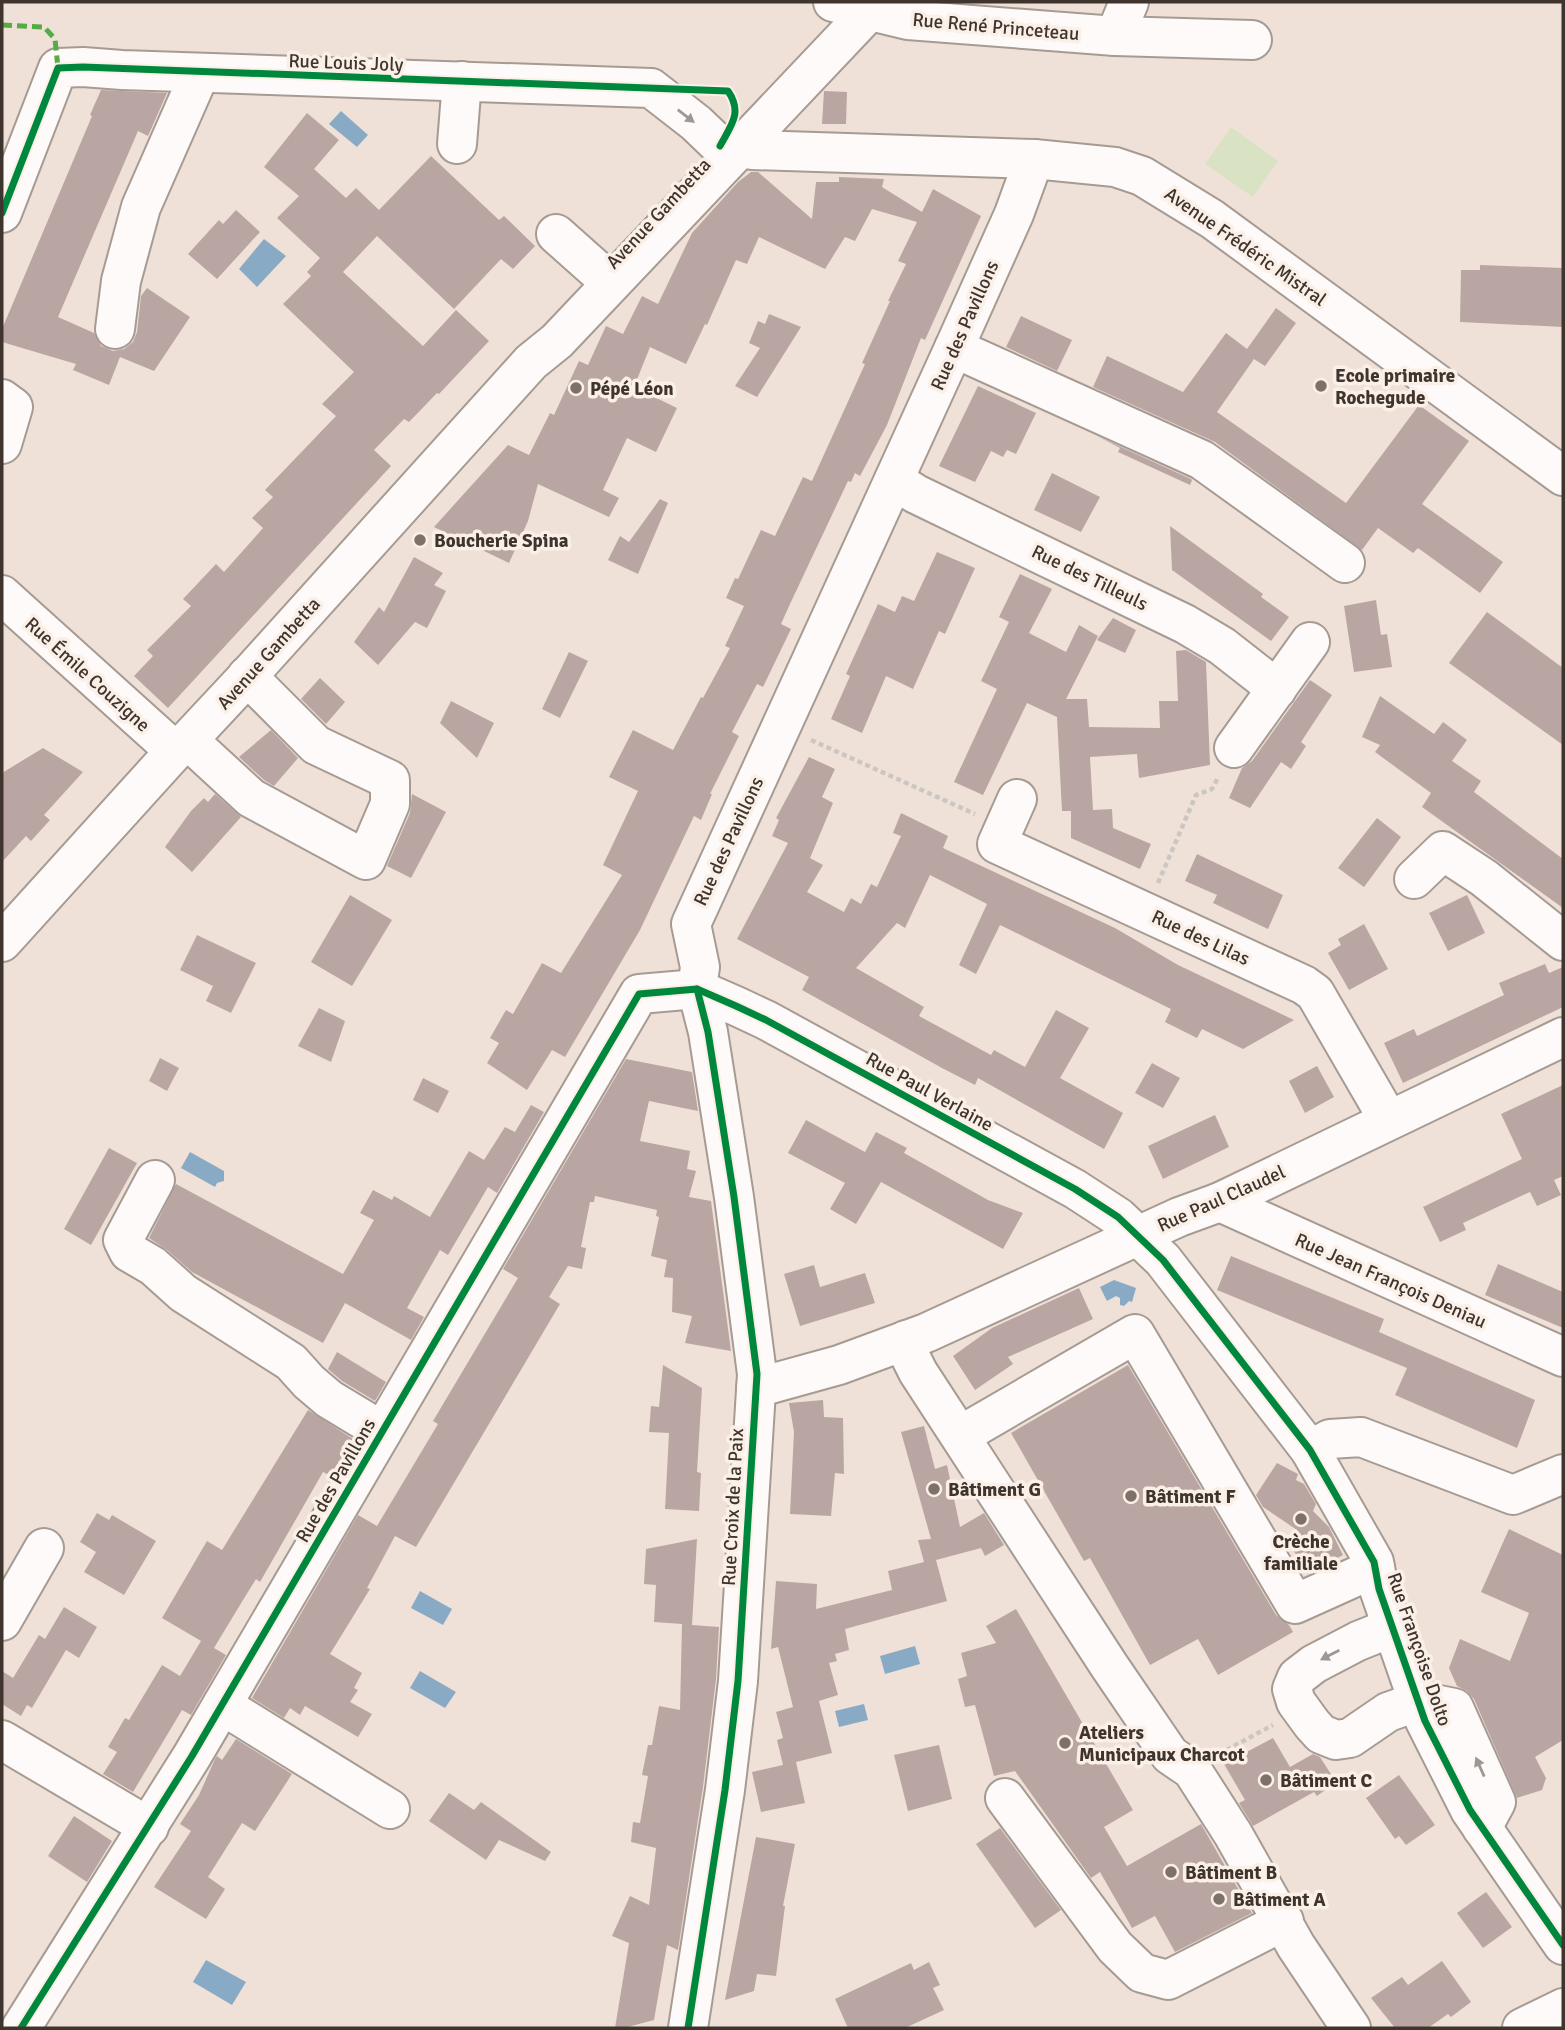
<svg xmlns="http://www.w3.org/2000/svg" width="1565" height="2030" font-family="Signika,sans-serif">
	<rect width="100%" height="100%" fill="#f0e1d8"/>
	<!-- green -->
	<polygon fill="#d9e2c2" points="1231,127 1278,161 1253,197 1205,164"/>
	<!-- water -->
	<g fill="#89aac4">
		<polygon points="341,111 368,135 357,147 329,124"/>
		<polygon points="264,239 286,256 257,287 239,269"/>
		<polygon points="190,1152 224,1171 224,1181 217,1183 215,1187 181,1168"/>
		<polygon points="1114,1280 1136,1288 1132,1302 1129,1301 1124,1306 1120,1305 1120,1298 1116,1296 1107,1301 1100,1287"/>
		<polygon points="420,1591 452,1609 443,1625 411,1608"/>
		<polygon points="915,1646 920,1664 885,1674 880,1656"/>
		<polygon points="420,1671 456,1692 445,1708 410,1688"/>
		<polygon points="864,1704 868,1720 839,1727 835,1711"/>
		<polygon points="206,1960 246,1982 232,2005 193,1982"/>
	</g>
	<!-- building -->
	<g fill="#b9a6a2">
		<polygon points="101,90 167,93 148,136 138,131 58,317 94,333 101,346 113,351 124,349 133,342 137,332 141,296 147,288 190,317 154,371 120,357 109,385 73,370 76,364 2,342 2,329 92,116 90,115"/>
		<polygon points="824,91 847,92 846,124 822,124"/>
		<polygon points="307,113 339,140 314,169 346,198 356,188 379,210 431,156 499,220 504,216 535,246 513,269 501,259 454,309 377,236 343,272 423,346 456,310 489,341 439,394 437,393 409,422 404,419 374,450 391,466 168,708 134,676 153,656 147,650 191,606 183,599 216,564 224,572 263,528 252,518 273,497 265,490 336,416 322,404 354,372 283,304 311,276 307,272 320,258 277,218 299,196 264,167"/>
		<polygon points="751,172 758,172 812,219 816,182 839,182 839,177 884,179 882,187 922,212 933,189 981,216 925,340 921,338 887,425 860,476 855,473 851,482 848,481 790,604 781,624 791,629 763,687 757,684 732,732 739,736 710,794 712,794 701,820 694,816 640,930 565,1057 552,1050 527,1090 487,1063 499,1043 490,1038 506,1010 513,1014 542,963 561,973 622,875 603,865 638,791 609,777 633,730 673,750 701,697 703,698 730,648 725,646 744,606 726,598 735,578 738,579 761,530 775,536 803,477 812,481 865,364 862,363 890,301 888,301 906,264 898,261 917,222 872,209 855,241 845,237 825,269 759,237 747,264 736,260 707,325 705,324 686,364 650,347 634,387 677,408 656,452 627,438 603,490 619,498 609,517 538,484 528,521 509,563 434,527 508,445 529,455 550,413 554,415 579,361 588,365 606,326 623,334 642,296 658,304 692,233 738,182"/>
		<polygon points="236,210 260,232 217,279 188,254 219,220 223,224"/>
		<polygon points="1480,265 1563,268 1563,327 1460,322 1461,270 1480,270"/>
		<polygon points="1276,308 1296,323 1265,366 1254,359 1217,412 1346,503 1419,405 1469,441 1422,504 1503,562 1480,593 1418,548 1413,553 1378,528 1362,550 1215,442 1093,387 1107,356 1183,392 1226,333 1247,349"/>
		<polygon points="769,314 801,327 757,397 735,386 760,348 749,343 758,321 765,324"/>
		<polygon points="1021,316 1072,340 1057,371 1006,347"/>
		<polygon points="978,386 1036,413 1016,454 1007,450 1003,457 991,451 975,482 939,466"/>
		<polygon points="1097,436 1191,479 1192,480 1190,485 1118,452 1120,448"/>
		<polygon points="1052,473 1100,497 1081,532 1034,510"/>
		<polygon points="660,499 668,503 638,574 608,560 620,536 629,542"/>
		<polygon points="1170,526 1263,594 1261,597 1289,617 1271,641 1172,570"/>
		<polygon points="937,552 975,568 945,634 939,631 913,689 886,676 862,733 831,719 850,676 846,674 878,604 895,612 902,596 914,601"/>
		<polygon points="414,557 443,573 434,585 446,591 427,628 415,622 378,665 354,642 379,607 384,612"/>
		<polygon points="1020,574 1052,589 1029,633 1066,652 1079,625 1098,636 1066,699 1087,699 1089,727 1160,728 1159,701 1178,701 1176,651 1186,650 1206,662 1210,765 1139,778 1137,754 1090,757 1093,810 1112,809 1113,828 1151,844 1140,869 1071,838 1071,811 1062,811 1057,717 1027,703 983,795 954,782 997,689 981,681 1009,622 999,617"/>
		<polygon points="1376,600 1381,635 1387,634 1392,667 1354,672 1344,606"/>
		<polygon points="1487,612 1563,668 1563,745 1449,663"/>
		<polygon points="1113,618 1136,630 1125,653 1097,640"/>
		<polygon points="569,652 588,661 560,718 542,709"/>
		<polygon points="320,678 345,702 326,724 301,699"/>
		<polygon points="1310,680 1332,695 1301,742 1306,746 1291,769 1281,762 1250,808 1229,798 1242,768 1252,761"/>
		<polygon points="1380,696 1434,734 1443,722 1467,740 1452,761 1481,781 1474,792 1563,859 1563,908 1422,807 1431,793 1375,752 1380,745 1362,737"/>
		<polygon points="451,701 494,723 477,758 440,723"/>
		<polygon points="271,730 298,758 274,786 264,780 239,757"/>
		<polygon points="43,748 83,772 44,815 50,820 31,841 26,836 2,862 2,773"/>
		<polygon points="809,757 835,769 822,797 833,803 810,858 823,865 807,892 844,912 851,898 861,904 871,884 877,887 901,836 893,833 901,813 948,836 943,848 1115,928 1178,965 1294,1020 1243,1049 1202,1029 1197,1038 1165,1022 1171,1009 1000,925 976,974 959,965 987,904 930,875 905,928 897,923 856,968 924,1007 919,1016 991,1055 994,1050 1025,1067 1056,1010 1089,1028 1060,1078 1123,1113 1104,1149 978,1078 975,1085 942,1068 802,990 809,977 737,939 788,843 772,836 779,820 776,818"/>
		<polygon points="215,794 241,817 192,872 165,847 191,811 204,798 208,802"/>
		<polygon points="412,794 446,812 411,878 387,866 410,813"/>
		<polygon points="1377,818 1401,837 1364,887 1338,868"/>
		<polygon points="1197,854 1283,895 1268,929 1213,903 1217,895 1185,881"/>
		<polygon points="350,895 392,920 352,986 311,962"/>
		<polygon points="1467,895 1485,933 1448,951 1429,913"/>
		<polygon points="1364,924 1388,969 1349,990 1328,953 1341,945 1338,939"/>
		<polygon points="197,935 256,963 231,1013 206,1001 213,986 180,970"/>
		<polygon points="1545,964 1549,973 1563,967 1563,1007 1403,1083 1384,1043 1414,1029 1417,1036 1504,995 1499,983"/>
		<polygon points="319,1008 345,1021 331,1062 298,1046"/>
		<polygon points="160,1058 179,1068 167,1091 149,1081"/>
		<polygon points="626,1059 692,1072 698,1111 649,1101 640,1141 690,1151 687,1169 696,1171 689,1197 711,1201 731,1351 685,1343 692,1316 672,1312 673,1278 664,1277 667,1260 651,1256 659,1217 656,1216 657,1210 595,1196 594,1202 590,1202 581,1247 586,1248 582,1269 568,1266 549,1297 560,1304 416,1547 395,1536 367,1588 370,1589 330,1654 362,1673 354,1688 358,1690 350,1702 372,1714 358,1737 305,1706 300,1715 290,1708 284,1718 252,1698 358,1515 377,1526 438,1424 433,1421 518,1278 503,1269"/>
		<polygon points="1152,1063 1180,1078 1163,1108 1135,1093"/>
		<polygon points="1317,1066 1334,1097 1305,1113 1289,1081"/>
		<polygon points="423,1078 449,1091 438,1113 413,1100"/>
		<polygon points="1563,1085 1563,1176 1554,1180 1561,1195 1537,1206 1530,1192 1463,1223 1466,1230 1440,1242 1423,1207 1522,1159 1501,1114"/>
		<polygon points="531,1105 544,1112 497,1193 488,1187 448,1255 440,1250 407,1308 424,1317 411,1340 345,1303 323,1343 192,1272 167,1250 149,1238 176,1184 343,1274 374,1220 360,1213 373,1190 392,1200 394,1196 430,1217 469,1151 484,1160 505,1127 515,1132"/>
		<polygon points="1215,1115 1229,1147 1163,1179 1148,1146"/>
		<polygon points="806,1120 865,1152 876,1132 907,1148 904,1153 929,1167 988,1200 1023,1213 1003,1249 881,1182 856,1224 830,1209 845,1183 788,1153"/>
		<polygon points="109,1148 137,1163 91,1245 64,1229"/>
		<polygon points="1231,1256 1384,1319 1379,1332 1535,1400 1517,1448 1395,1395 1407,1368 1217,1290"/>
		<polygon points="1498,1264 1563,1292 1563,1328 1485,1295"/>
		<polygon points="814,1265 820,1287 865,1273 875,1303 800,1326 784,1274"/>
		<polygon points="1079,1288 1093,1319 1008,1357 1013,1364 975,1390 953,1356 992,1328"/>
		<polygon points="337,1352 386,1382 375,1401 342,1381 328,1369"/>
		<polygon points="663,1365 702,1388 697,1472 701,1473 699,1511 665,1509 669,1433 649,1432 651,1406 659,1407"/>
		<polygon points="1128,1365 1276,1615 1289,1625 1293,1632 1218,1675 1198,1639 1150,1665 1090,1558 1084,1561 1011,1433"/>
		<polygon points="823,1400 824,1417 843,1418 844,1474 835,1473 831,1516 790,1514 794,1432 789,1403"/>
		<polygon points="308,1410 353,1439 331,1476 323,1472 260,1582 256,1579 243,1600 214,1648 226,1655 191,1715 182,1710 133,1792 103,1774 117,1752 108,1747 125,1718 129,1720 162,1665 180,1676 201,1641 213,1648 162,1618 207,1541 222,1550"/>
		<polygon points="924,1426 935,1469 947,1465 960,1527 984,1513 1004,1545 985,1556 981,1548 936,1560 947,1601 845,1629 849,1650 835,1654 837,1661 829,1663 838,1695 819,1701 832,1753 796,1762 805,1803 761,1812 752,1772 783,1765 777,1740 783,1738 776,1712 793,1707 778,1647 771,1649 776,1581 817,1584 816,1609 892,1590 888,1571 924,1562 918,1540 931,1539 901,1432"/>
		<polygon points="1277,1463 1298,1474 1296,1480 1304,1484 1316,1504 1313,1511 1329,1527 1343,1555 1307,1574 1290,1544 1297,1530 1263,1507 1256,1495"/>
		<polygon points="97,1513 109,1520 112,1515 156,1541 124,1595 84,1572 96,1552 80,1542"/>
		<polygon points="1509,1529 1563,1555 1563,1740 1535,1757 1546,1778 1542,1790 1517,1798 1474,1699 1467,1691 1457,1686 1449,1668 1460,1639 1510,1661 1529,1613 1481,1592"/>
		<polygon points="697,1539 692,1625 719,1627 716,1679 703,1787 678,1950 667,1945 654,2020 624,2028 615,2028 629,1943 612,1936 630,1896 649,1905 656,1848 631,1842 633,1822 640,1823 648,1776 642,1775 648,1745 652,1745 659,1706 680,1710 682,1624 654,1622 656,1585 644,1584 646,1549"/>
		<polygon points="64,1607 97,1627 79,1658 66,1650 32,1708 27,1705 21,1716 2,1704 2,1671 13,1678 39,1635 45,1639"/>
		<polygon points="1016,1609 1133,1810 1104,1827 1127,1866 1201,1824 1252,1913 1175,1952 1155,1916 1132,1928 1100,1872 1091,1878 1015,1771 994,1776 975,1705 965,1707 958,1679 967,1676 961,1653 996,1643 986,1626"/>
		<polygon points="1273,1738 1290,1767 1313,1754 1320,1757 1336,1782 1317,1796 1314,1792 1253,1826 1239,1803 1245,1800 1224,1764"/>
		<polygon points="236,1739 292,1774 255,1831 242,1823 208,1877 225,1889 206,1919 154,1887 191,1831 180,1824 199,1795 215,1759 217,1756 222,1760"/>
		<polygon points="939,1745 952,1799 908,1811 894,1755"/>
		<polygon points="1399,1775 1435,1825 1406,1845 1399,1836 1395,1839 1366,1798"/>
		<polygon points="449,1793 474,1810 481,1802 551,1852 545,1861 499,1840 486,1860 429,1821"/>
		<polygon points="74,1816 112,1841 87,1882 48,1856"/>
		<polygon points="1000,1828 1061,1910 1035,1928 976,1844"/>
		<polygon points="756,1837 795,1844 783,1906 785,1906 776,1976 757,1974 754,1991 725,2000"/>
		<polygon points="1486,1892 1512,1927 1483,1948 1457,1913"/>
		<polygon points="1442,1961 1471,2002 1451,2017 1448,2014 1428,2028 1395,2028 1371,1998 1402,1977 1408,1985"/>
		<polygon points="929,1962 940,1985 933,1988 944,2010 905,2028 848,2028 835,1999 911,1963 914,1970"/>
	</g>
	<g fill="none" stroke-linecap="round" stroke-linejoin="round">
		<defs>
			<g id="minor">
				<polyline points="833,2 908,20 1115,36 1129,2"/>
				<polyline points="1115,36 1252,40"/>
				<polyline points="457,144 462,81"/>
				<polyline points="752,150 1034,159 1115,167 1142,176 1212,219 1563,476"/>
				<polyline points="2,213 58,68 83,67 122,70 651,88 696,123 720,146"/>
				<polyline points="556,234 601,274"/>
				<polyline points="115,329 121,281 141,207 200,73"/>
				<polyline points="954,348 1202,460 1345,563"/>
				<polyline points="2,399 13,407 2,444"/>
				<polyline points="894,480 916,494 1185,624 1222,646 1277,689"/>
				<polyline points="2,595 175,751"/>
				<polyline points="188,740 251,798 366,860 390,804 390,780 316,745 247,676"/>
				<polyline points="1234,748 1310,642"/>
				<polyline points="1017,799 997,844 1304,985 1315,993 1388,1119"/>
				<polyline points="1414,879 1443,851 1484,878 1563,941"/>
				<polyline points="155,1180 123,1240 129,1252 153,1266 183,1293 291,1362 309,1382 329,1399 382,1431"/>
				<polyline points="1220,1202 1563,1357"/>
				<polyline points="906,1340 911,1358 918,1372 1110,1667 1170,1755 1192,1770 1233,1834 1296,1946 1351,2028"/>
				<polyline points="756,1388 839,1365 926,1333 1179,1217 1220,1202 1563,1037"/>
				<polyline points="961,1435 1135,1334 1295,1604 1375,1568"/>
				<polyline points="1310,1450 1330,1439 1361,1437 1513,1495 1563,1474"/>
				<polyline points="2,1621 44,1548"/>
				<polyline points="1393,1627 1358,1641 1314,1664 1297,1677 1292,1689 1296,1702 1312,1724 1321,1734 1336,1740 1350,1738 1388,1712 1419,1701 1454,1708 1496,1802 1482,1828"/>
				<polyline points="222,1705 390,1809"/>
				<polyline points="2,1740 149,1827"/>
				<polyline points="1005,1798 1115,1947 1142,1973 1168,1980 1284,1921"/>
				<polyline points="21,2028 192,1756 639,994 697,989 736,1006 766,1020 1075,1189 1118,1217 1163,1260 1310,1450 1374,1562 1379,1589 1425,1721 1470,1810 1563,1945"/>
				<polyline points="688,2028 725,1790 738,1681 757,1374 734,1197 708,1032 697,989 700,967 691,924 954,348 1014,214 1034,159"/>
				<polyline points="1522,2028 1563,2008"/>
			</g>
			<polyline id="major" points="2,942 175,751 188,740 245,679 531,362 557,341 878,2"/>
		</defs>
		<!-- minor casing -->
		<use href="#minor" stroke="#a69b93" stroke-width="42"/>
		<!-- major casing -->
		<use href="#major" stroke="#a69b93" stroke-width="42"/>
		<!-- path -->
		<g stroke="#ccc6c3" stroke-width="4.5" stroke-dasharray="5 3.5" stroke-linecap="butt">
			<polyline points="811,740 975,814"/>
			<polyline points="1158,883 1196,795 1212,789 1219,776"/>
			<polyline points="1219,1754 1273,1725"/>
		</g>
		<!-- minor -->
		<use href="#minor" stroke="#fdfaf9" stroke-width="38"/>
		<!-- major -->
		<use href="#major" stroke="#fdfaf9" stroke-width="38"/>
		<!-- quiet -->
		<polyline stroke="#56ac44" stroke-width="5" stroke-dasharray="10 5" stroke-linecap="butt" points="2,25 44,27 55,39 58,68"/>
		<defs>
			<g id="cycleway">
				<path d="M2 213 58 68 83 67 728 91C743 113 731 125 720 146"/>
				<polyline points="21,2028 192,1756 639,994 697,989 736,1006 766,1020 1075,1189 1118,1217 1163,1260 1310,1450 1374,1562 1379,1589 1425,1721 1470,1810 1563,1945"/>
				<polyline points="688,2028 725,1790 738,1681 757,1374 734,1197 708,1032 697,989"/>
			</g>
		</defs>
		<!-- cycleway casing -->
		<use href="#cycleway" stroke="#fbf0e8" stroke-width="11"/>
		<!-- cycleway -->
		<use href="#cycleway" stroke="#00873e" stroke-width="7"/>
	</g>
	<!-- one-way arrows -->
	<defs><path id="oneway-solid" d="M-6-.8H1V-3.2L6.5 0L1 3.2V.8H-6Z" transform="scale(1.75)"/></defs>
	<g fill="#9e9894">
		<use href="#oneway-solid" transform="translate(686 116) rotate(38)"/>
		<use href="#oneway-solid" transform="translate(1330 1655) rotate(153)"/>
		<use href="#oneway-solid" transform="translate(1480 1767) rotate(-114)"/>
	</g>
	<!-- markers -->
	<g fill="#7e716a" stroke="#fbf0e8" stroke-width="2.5">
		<circle cx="1321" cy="386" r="7"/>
		<circle cx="576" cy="388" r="7"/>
		<circle cx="420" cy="540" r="7"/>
		<circle cx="934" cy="1489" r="7"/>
		<circle cx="1131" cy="1496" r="7"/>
		<circle cx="1301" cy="1519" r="7"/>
		<circle cx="1065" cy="1743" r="7"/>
		<circle cx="1266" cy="1780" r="7"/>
		<circle cx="1171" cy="1872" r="7"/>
		<circle cx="1219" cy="1899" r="7"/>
	</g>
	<g text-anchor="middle" stroke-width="7" stroke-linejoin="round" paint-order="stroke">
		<!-- street labels -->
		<g font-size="19" fill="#40352e" stroke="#fbf0e8">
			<text transform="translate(996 26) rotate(5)" y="7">Rue René Princeteau</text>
			<text transform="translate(346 62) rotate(2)" y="7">Rue Louis Joly</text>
			<text transform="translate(658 213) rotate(-47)" y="7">Avenue Gambetta</text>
			<text transform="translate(1246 246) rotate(35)" y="7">Avenue Frédéric Mistral</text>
			<text transform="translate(964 325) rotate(-66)" y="7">Rue des Pavillons</text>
			<text transform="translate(1090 577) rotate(26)" y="7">Rue des Tilleuls</text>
			<text transform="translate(268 653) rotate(-48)" y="7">Avenue Gambetta</text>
			<text transform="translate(88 674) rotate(42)" y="7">Rue Émile Couzigne</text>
			<text transform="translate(728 841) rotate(-65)" y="7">Rue des Pavillons</text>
			<text transform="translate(1201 937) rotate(25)" y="7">Rue des Lilas</text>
			<text transform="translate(930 1091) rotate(29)" y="7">Rue Paul Verlaine</text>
			<text transform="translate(1221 1198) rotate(-24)" y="7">Rue Paul Claudel</text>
			<text transform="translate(1391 1280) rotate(24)" y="7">Rue Jean François Deniau</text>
			<text transform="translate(335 1480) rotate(-60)" y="7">Rue des Pavillons</text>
			<text transform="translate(732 1507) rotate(-87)" y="7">Rue Croix de la Paix</text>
			<text transform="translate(1420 1649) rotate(71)" y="7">Rue Françoise Dolto</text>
		</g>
		<!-- poi labels -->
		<g font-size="19" font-weight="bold" fill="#40352e" stroke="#fbf0e8" text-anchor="start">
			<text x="1335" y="382">Ecole primaire<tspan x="1335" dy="22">Rochegude</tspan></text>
			<text x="590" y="395">Pépé Léon</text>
			<text x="434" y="547">Boucherie Spina</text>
			<text x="948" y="1496">Bâtiment G</text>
			<text x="1145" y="1503">Bâtiment F</text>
			<text x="1301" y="1548" text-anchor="middle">Crèche<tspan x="1301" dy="22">familiale</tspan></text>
			<text x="1079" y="1739">Ateliers<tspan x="1079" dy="22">Municipaux Charcot</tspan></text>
			<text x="1280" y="1787">Bâtiment C</text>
			<text x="1185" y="1879">Bâtiment B</text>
			<text x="1233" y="1906">Bâtiment A</text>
		</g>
	</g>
	<!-- border -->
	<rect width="1565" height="2030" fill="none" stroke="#40352e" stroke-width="7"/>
</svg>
